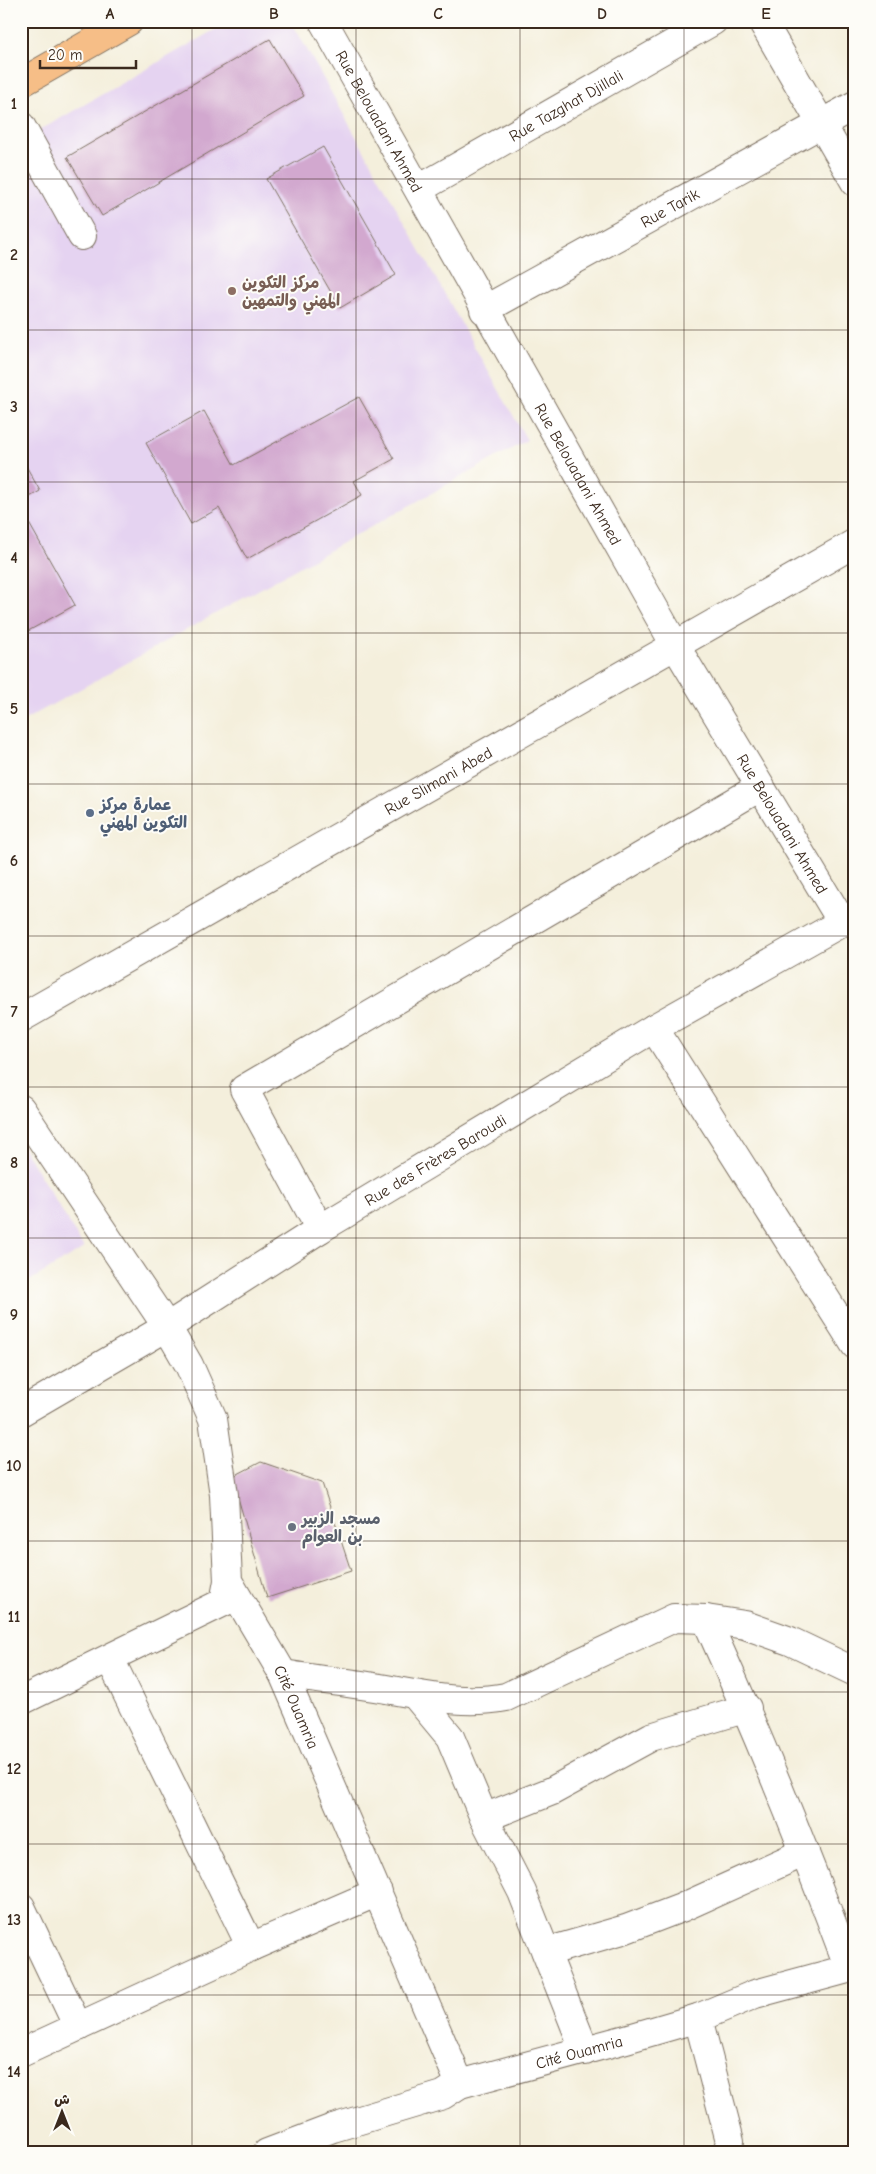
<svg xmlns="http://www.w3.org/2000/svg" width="876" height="2174" font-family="'Comic Neue','Playpen Sans Arabic',sans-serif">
	<rect width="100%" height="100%" fill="#fdfcf7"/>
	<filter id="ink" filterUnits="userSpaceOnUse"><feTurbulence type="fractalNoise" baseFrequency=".02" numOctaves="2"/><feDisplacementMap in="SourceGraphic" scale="10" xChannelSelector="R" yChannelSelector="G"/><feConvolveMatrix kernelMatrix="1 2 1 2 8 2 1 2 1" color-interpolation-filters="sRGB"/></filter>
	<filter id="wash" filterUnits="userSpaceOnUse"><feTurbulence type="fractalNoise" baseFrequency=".0096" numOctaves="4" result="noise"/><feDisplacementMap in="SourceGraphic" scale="20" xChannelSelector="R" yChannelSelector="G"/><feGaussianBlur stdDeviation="1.12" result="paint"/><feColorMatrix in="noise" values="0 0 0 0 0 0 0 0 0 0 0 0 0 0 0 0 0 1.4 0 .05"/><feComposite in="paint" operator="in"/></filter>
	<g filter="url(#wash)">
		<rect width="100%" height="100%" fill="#f4efdc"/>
		<!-- built -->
		<g fill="#e5d3f1">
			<polygon points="230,21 291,21 527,440 21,722 21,141"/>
			<polygon points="21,1144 84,1248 21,1286"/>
		</g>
		<g id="blocks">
			<!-- building -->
			<g fill="#d2a8cf">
				<polygon points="270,39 304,96 102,216 67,157"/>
				<polygon points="323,147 396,275 340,308 266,179"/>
				<polygon points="359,397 394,459 354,481 362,495 247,559 219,508 191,524 146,443 204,411 234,465"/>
				<polygon points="21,457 40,491 21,502"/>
				<polygon points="21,509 75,605 21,635"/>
				<polygon points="261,1462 322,1483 351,1571 267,1598 232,1477"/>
			</g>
		</g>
	</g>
	<g filter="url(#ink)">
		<use href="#blocks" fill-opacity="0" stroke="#7c6f60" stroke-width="1"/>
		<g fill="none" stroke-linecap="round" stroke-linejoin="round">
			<defs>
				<g id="minor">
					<path id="s1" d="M323 21 675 645 842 922"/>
					<polyline points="762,21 855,182"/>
					<polyline points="21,126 82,236"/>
					<path id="s2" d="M419 189 713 21"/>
					<path id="s3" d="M484 310 855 105"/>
					<path id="s4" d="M21 1018 855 543"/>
					<polyline points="654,1028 855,1345"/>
					<path id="s5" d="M21 1109 167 1327 189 1365 213 1419 224 1495 228 1581 283 1674 460 2084"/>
					<polyline points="320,1229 244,1089 760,787"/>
					<path id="s6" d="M21 1412 167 1327 320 1229 654 1028 855 915"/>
					<path d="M706 1619C758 1734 805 1850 849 1968"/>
					<path d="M283 1674C313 1679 343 1682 374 1687 418 1694 461 1706 506 1697L674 1618 706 1619 745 1625 790 1641 855 1672"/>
					<polyline points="416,1696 450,1737 484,1818 522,1892 585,2051"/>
					<polyline points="21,1701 224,1602 228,1581"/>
					<polyline points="484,1818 552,1791 651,1737 747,1708"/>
					<polyline points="21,1907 78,2027"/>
					<polyline points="251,1947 378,1892"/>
					<polyline points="546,1952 626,1929 681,1908 805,1852"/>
					<polyline points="698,2018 730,2141 727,2153"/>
					<polyline points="21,2053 251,1947 110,1659"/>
					<path id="s7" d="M267 2153 333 2128 443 2095 460 2084 626 2039 698 2018 755 1994 855 1967"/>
				</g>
				<polyline id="major" points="21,83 129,21"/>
			</defs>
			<!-- minor casing -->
			<use href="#minor" stroke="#7c6f60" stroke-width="30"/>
			<!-- major casing -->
			<use href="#major" stroke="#7c6f60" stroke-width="30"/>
			<!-- minor -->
			<use href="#minor" stroke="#fff" stroke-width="28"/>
			<!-- major -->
			<use href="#major" stroke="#f6be87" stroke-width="28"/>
		</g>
	</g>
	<!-- grid -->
	<path fill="none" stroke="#3b2a1e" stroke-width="1" stroke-opacity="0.55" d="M192 21V2153M356 21V2153M520 21V2153M684 21V2153M21 179H855M21 330H855M21 482H855M21 633H855M21 784H855M21 936H855M21 1087H855M21 1238H855M21 1390H855M21 1541H855M21 1692H855M21 1844H855M21 1995H855"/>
	<!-- markers -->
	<circle fill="#8d6e63" stroke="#fdfcf7" stroke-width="2" cx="232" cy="291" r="5"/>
	<circle fill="#5c6f8a" stroke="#fdfcf7" stroke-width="2" cx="90" cy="813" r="5"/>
	<circle fill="#6b7280" stroke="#fdfcf7" stroke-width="2" cx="292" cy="1527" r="5"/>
	<g text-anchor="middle" stroke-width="4" stroke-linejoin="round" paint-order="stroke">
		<!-- street labels -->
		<g font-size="16" fill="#3b2a1e" stroke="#fdfcf7">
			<text dy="6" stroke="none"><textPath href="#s2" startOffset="169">Rue Tazghat Djillali</textPath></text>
			<text dy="6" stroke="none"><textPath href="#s1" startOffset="115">Rue Belouadani Ahmed</textPath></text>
			<text dy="6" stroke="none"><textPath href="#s3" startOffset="212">Rue Tarik</textPath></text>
			<text dy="6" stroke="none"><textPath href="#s1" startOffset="520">Rue Belouadani Ahmed</textPath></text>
			<text dy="6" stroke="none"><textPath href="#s4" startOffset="480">Rue Slimani Abed</textPath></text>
			<text dy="6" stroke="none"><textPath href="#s1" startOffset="925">Rue Belouadani Ahmed</textPath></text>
			<text dy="6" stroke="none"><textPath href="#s6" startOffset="485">Rue des Frères Baroudi</textPath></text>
			<text dy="6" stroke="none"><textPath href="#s5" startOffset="672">Cité Ouamria</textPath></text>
			<text dy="6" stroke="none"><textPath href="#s7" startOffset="329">Cité Ouamria</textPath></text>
		</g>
		<!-- education labels -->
		<g font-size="16" font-weight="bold" fill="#785e54" stroke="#fdfcf7" text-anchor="start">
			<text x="242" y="288">مركز التكوين<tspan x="242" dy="18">المهني والتمهين</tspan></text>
		</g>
		<!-- service labels -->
		<g font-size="16" font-weight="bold" fill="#4e5e75" stroke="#fdfcf7" text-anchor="start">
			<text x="100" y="810">عمارة مركز<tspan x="100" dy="18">التكوين المهني</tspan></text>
		</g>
		<!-- worship labels -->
		<g font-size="16" font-weight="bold" fill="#5b616d" stroke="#fdfcf7" text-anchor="start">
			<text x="302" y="1524">مسجد الزبير<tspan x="302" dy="18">بن العوام</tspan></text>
		</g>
	</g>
	<!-- margin -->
	<rect width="876" height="2174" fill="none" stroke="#fdfcf7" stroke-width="55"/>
	<!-- north arrow -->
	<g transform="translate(62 2112)" stroke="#fdfcf7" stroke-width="4" paint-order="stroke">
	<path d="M0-4L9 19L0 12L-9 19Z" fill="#3b2a1e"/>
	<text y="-8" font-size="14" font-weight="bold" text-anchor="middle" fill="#3b2a1e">ش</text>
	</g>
	<!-- scale -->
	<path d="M40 60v8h96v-8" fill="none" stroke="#3b2a1e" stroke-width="2.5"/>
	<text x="48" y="60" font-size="15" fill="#3b2a1e" stroke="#fdfcf7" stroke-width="4" paint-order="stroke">20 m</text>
	<rect x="28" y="28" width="820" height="2118" fill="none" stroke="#3b2a1e" stroke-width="2"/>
	<g font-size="16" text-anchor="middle" font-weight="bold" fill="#3b2a1e">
		<text x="110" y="19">A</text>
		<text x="274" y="19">B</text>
		<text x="438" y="19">C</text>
		<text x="602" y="19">D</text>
		<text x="766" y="19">E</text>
		<text x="14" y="109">1</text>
		<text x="14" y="260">2</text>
		<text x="14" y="412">3</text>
		<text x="14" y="563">4</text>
		<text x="14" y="714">5</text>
		<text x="14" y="866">6</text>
		<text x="14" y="1017">7</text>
		<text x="14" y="1168">8</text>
		<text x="14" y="1320">9</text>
		<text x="14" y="1471">10</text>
		<text x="14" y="1622">11</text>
		<text x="14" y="1774">12</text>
		<text x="14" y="1925">13</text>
		<text x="14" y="2077">14</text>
	</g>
</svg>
